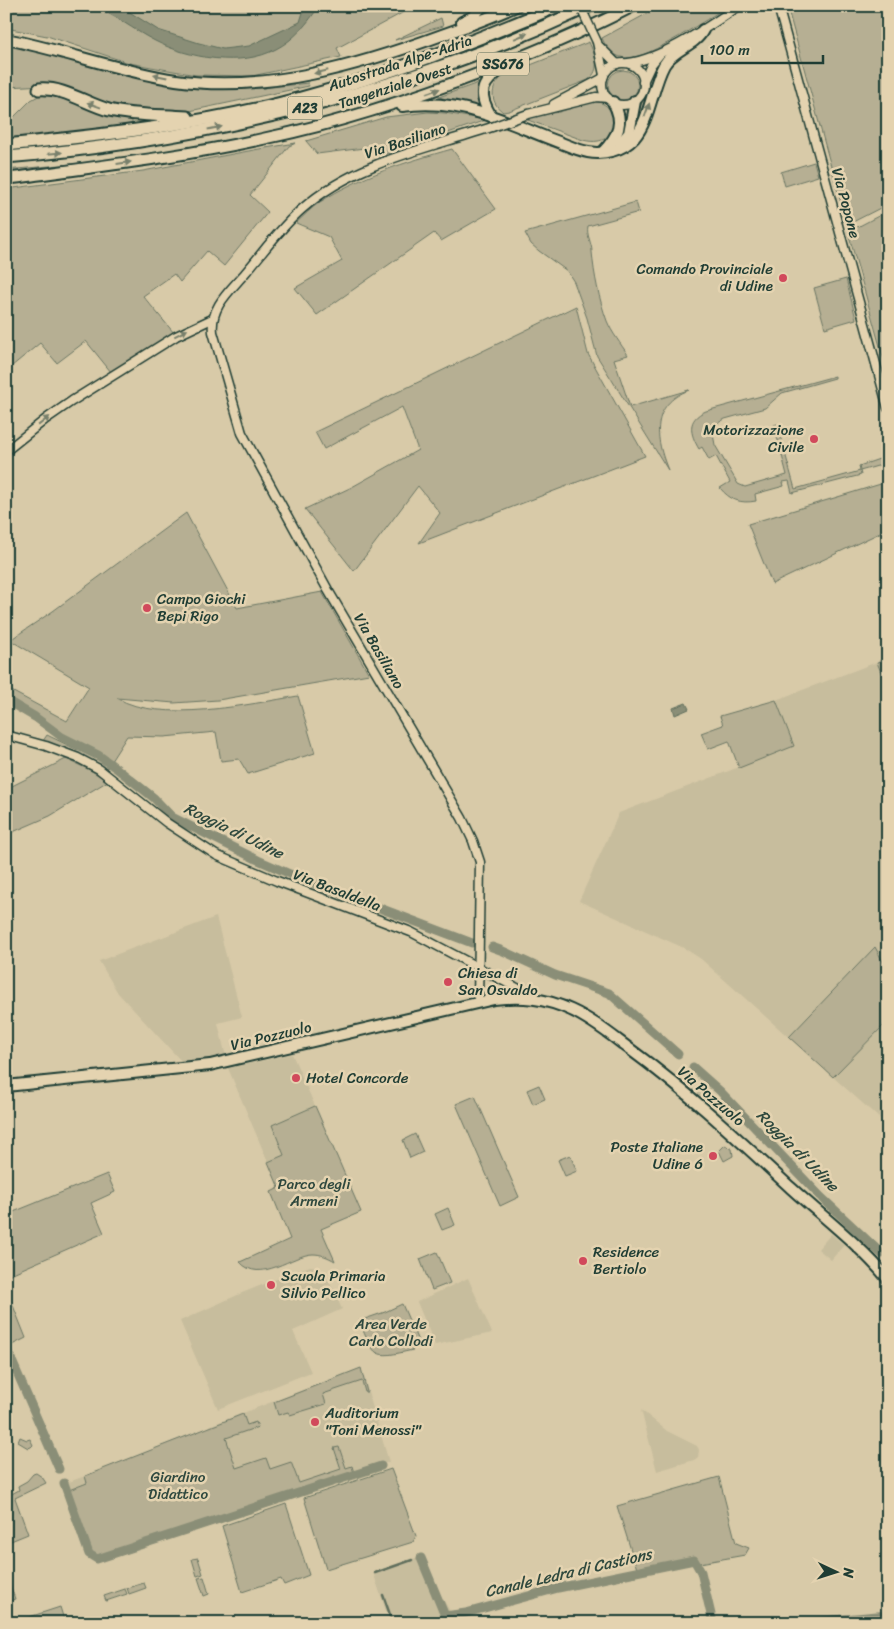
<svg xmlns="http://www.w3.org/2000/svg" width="894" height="1629" font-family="Sriracha,sans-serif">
	<rect width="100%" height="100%" fill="#d8caa8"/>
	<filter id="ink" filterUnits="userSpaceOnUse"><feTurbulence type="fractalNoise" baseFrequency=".02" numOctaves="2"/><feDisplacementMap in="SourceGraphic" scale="10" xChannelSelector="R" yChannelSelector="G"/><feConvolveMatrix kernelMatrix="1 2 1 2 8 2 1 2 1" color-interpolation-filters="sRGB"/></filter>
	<g filter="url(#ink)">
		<!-- built -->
		<g fill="#c7bd9d">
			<polygon points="877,662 888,691 888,1126 701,959 684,948 579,901 619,813 794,746 776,700"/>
			<polygon points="216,917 242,1017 218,1023 226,1057 183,1063 118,993 99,961"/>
			<polygon points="292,1054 315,1106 272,1125 284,1156 268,1162 228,1068"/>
			<polygon points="706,1080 713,1086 702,1100 695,1094"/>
			<polygon points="831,1234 844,1245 831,1260 818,1249"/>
			<polygon points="310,1266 317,1267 325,1273 342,1309 293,1331 311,1372 218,1409 180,1321 242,1293"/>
			<polygon points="468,1278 492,1333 435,1345 417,1302"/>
			<polygon points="361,1368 389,1462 237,1512 209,1426"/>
			<polygon points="641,1410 667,1431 697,1446 699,1450 698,1457 694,1460 657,1471"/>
			<polygon points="85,1476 88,1483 69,1490 66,1483"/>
			<polygon points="422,1556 436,1587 457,1623 390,1623 373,1572"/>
		</g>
		<!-- green -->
		<g fill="#b6af93" stroke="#6a7664">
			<polygon points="6,6 415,6 337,48 341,57 252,76 196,75 129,63 47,36 6,28"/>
			<path d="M661 6H728C707 19 650 58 628 58 615 58 607 50 602 38Z"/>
			<polygon points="787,6 888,6 888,204 847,225"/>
			<polygon points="441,18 443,26 395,40"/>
			<path d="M589 42C595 56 602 69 588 80L509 111 503 112C488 101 491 84 505 75Z"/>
			<polygon points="6,43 214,88 263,88 308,83 309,86 180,113 117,109 46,85 6,87"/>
			<polygon points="662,62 640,122 634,133 636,112 650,91 652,72 655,67"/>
			<circle cx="623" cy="85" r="15"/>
			<polygon points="481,82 479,88 482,109 439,97"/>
			<polygon points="42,94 59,96 88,109 105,114 132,119 132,124 80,131 6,138 6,125 31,100"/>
			<path d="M594 101C624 105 621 150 583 140L525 119 532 116 559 112Z"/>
			<polygon points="428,112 445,113 486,120 378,157 372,147 317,154 306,141 386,117"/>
			<polygon points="296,143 289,146 250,195 268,212 224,266 207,251 180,282 174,274 143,296 174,333 111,372 86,341 57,363 40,343 6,371 6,189 143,171 259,149"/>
			<path d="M452 149 496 209 441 241 434 233 317 315 295 288 342 261 329 237 296 223C304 216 311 208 320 202 360 176 406 162 452 149Z"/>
			<polygon points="93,162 94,164 6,176 6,170"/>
			<polygon points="814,162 818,176 785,186 781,172"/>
			<path d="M636 202 639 212 588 226C586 235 592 243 592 252 594 275 599 299 607 321 612 333 621 344 628 355L614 359 630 407 689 390C650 405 655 438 668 470L597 356 587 318 574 282 567 271 539 251 531 244 525 233Z"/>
			<polygon points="888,211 888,375 848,232"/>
			<polygon points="846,279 856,319 825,328 814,288"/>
			<polygon points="576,306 588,354 645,456 419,543 440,513 418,486 354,571 305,509 352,487 418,450 402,407 324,449 315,432"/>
			<path d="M835 376V378L782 393 765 408 725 419 718 423 713 434 715 445 738 484 745 487 787 475 774 425 777 424 795 489 860 471 859 466 888 456V463L860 471 861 475 792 493 789 481 783 482 784 486 755 494 756 501C740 504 730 500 720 488L730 482 716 456 709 460 702 447 699 449C690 434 686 419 706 411Z"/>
			<polygon points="884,483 888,497 888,529 772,584 748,524"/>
			<path d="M186 513 237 608 322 592 369 674 218 700 174 703 117 698C160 724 250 704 298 696L315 753 248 774 239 759 221 761 216 732 164 737 127 736 111 761 100 753 62 735 50 724 23 706 6 698V688L67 721 89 687 10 640 53 611Z"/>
			<polygon points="888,658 888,691 877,662"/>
			<polygon points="776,700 794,746 739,768 729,741 708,749 701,733 723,725 720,716"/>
			<polygon points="47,735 109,765 107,768 79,754 43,741"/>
			<polygon points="66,759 90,770 108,781 50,816 6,835 6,789"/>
			<polygon points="875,947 888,971 888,1021 833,1077 789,1037"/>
			<polygon points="539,1085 545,1099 533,1104 527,1090"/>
			<polygon points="475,1096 519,1197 500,1206 456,1104"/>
			<path d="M315 1106 361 1212 321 1229 335 1261C328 1257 321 1254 313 1254 293 1254 260 1285 240 1262L290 1239 271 1192 279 1188 268 1162 284 1155 272 1125Z"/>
			<polygon points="415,1134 423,1152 410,1158 403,1140"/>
			<polygon points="725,1145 732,1149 733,1156 724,1161 719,1151"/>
			<polygon points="570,1155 577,1171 565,1176 558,1160"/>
			<polygon points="107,1174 115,1192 91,1203 104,1233 6,1276 6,1215"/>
			<polygon points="448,1208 455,1225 442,1230 435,1214"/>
			<polygon points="437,1252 450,1283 432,1290 420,1259"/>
			<polygon points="6,1288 26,1338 10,1346 6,1338"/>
			<path d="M402 1304 418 1341 413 1350C373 1359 375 1358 359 1321L385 1312Z"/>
			<polygon points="361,1368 367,1392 365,1392 362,1381 323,1394 326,1404 290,1415 288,1412 278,1415 274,1402"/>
			<polygon points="243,1414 247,1425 256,1422 258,1427 226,1438 236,1468 266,1458 270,1469 291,1462 299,1483 341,1469 334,1448 339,1447 346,1468 352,1466 354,1473 97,1558 90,1554 69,1490 87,1483 85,1476"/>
			<polygon points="20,1437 27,1440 30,1439 33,1445 31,1447 28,1448 18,1442"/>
			<polygon points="391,1469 416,1536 413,1542 326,1569 304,1498"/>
			<polygon points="36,1473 42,1477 46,1483 15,1498 28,1534 6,1543 6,1497 19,1490 18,1486 27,1481 33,1474"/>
			<polygon points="719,1477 736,1543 749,1548 745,1555 700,1563 695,1558 637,1569 617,1506"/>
			<polygon points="286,1504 309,1575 284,1585 281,1579 242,1592 222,1526"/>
			<polygon points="198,1558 203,1574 197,1576 192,1559"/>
			<polygon points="6,1572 15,1599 6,1602"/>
			<polygon points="204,1577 209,1594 204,1596 198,1578"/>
			<polygon points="144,1583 146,1588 129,1594 127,1588"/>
			<polygon points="125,1589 127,1594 106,1601 104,1596"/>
			<polygon points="60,1607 65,1623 11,1623"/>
		</g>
		<!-- water -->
		<g fill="#8a8e77" stroke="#5f6e5c">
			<path d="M91 6H120L158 30 199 43 223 49 249 46 300 22 305 6H319C308 23 294 40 276 49 242 68 188 58 155 41 133 30 115 14 91 6Z"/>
			<polygon points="686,703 689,709 675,715 673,708"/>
		</g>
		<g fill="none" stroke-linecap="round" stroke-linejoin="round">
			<!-- stream -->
			<g stroke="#5f6e5c" stroke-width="2.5">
				<polyline points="375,1573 412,1560"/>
				<polyline points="383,1595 393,1623"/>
			</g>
			<!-- canal -->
			<g stroke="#8a8e77" stroke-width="9">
				<polyline points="6,700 35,717 62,737 98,755 116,768 154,798 172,817 258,860 290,874 472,943"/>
				<polyline points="492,947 503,951 555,975 609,993 678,1054"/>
				<polyline points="693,1067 720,1091 821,1197 882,1254"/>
				<polyline points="6,1347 59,1469"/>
				<polyline points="64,1483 89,1554 97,1559 381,1466"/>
				<polyline points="421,1558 445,1616 466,1613 558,1588 694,1560 701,1572 713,1623"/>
				<polyline points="802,1623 888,1615"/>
			</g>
			<defs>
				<g id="tertiary">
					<polyline points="778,6 888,408"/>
					<polyline points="597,42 604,75"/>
					<polyline points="600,47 617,64"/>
					<path d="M628 63C663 59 709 26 739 6"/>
					<circle cx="623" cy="84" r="21"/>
					<polyline points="643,82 651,65 660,54"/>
					<polyline points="554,104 603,78"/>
					<polyline points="528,114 596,97 608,98"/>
					<polyline points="6,451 46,419 72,401 176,336 212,319"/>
					<polyline points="6,735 46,746 78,758 99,769 167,823 216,855 277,881 411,932 536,998"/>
					<path d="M478 1003 480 862 473 841 462 818 328 590 242 433 213 332C210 306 231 290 246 272 264 251 281 227 302 209 355 162 426 149 492 127"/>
				</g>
				<path id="primary" d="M6 1086 210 1065 494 999C522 996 545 998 571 1010 593 1020 612 1036 631 1050 688 1092 739 1140 791 1188 824 1218 860 1245 888 1279"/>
				<g id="trunk">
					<polyline points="462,22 474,16 482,6"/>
					<path d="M6 39C63 50 118 71 176 80 266 93 358 66 442 35 467 26 492 17 516 6"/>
					<path d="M402 106C429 102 456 105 481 113 507 120 531 132 556 141 567 145 577 150 588 152 604 155 623 150 634 138 650 120 652 87 664 65 673 49 695 46 703 30"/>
					<path d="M491 116C477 93 481 83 503 68"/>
					<polyline points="620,144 629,133 635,101"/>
					<path d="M603 152C618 136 625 123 613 102"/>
					<path d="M6 179C94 167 181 157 267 138 344 122 418 97 491 69 539 50 587 30 633 6"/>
				</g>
				<g id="motorway">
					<path d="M39 89C64 87 86 104 109 110 135 116 161 115 187 117"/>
					<path d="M6 145C105 135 205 124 301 98 389 75 474 41 558 6"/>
					<path d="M6 157C208 140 406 92 590 6"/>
				</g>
			</defs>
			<!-- tertiary casing -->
			<use href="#tertiary" stroke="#1f3d34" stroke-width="11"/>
			<!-- primary casing -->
			<use href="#primary" stroke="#1f3d34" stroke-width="14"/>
			<!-- trunk casing -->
			<use href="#trunk" stroke="#1f3d34" stroke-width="14"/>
			<!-- motorway casing -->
			<use href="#motorway" stroke="#1f3d34" stroke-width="15"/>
			<!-- tertiary -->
			<use href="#tertiary" stroke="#e4d3b0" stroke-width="8"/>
			<!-- primary -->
			<use href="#primary" stroke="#e4d3b0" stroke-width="10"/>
			<!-- trunk -->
			<use href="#trunk" stroke="#e4d3b0" stroke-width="10"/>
			<!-- motorway -->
			<use href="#motorway" stroke="#e4d3b0" stroke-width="11"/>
			<defs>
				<g id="tertiary-bridge">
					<polyline points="580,6 597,42"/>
					<polyline points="492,127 528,114"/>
				</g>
			</defs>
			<!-- tertiary-bridge casing -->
			<use href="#tertiary-bridge" stroke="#1f3d34" stroke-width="11" stroke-linecap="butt"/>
			<!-- tertiary-bridge -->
			<use href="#tertiary-bridge" stroke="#e4d3b0" stroke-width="8"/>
		</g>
		<!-- one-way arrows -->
		<defs><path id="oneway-solid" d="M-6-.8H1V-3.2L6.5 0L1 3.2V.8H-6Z" transform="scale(1.25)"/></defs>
		<g fill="#78806c">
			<use href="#oneway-solid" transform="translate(521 36) rotate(-23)"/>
			<use href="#oneway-solid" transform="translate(321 72) rotate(167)"/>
			<use href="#oneway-solid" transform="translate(160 76) rotate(-168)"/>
			<use href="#oneway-solid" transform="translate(433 91) rotate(-19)"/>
			<use href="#oneway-solid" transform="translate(94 105) rotate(-160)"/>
			<use href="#oneway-solid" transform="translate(647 110) rotate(-70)"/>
			<use href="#oneway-solid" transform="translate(215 128) rotate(-11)"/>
			<use href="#oneway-solid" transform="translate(55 153) rotate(-5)"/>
			<use href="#oneway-solid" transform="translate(124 163) rotate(-8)"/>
			<use href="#oneway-solid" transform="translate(181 333) rotate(-27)"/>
			<use href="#oneway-solid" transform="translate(44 421) rotate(-38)"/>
		</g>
	</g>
	<!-- markers -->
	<g fill="#d1495b" stroke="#e4d3b0" stroke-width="2">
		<circle cx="783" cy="278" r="5"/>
		<circle cx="814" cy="439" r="5"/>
		<circle cx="147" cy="608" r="5"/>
		<circle cx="448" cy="982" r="5"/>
		<circle cx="296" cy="1078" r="5"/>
		<circle cx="713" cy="1156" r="5"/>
		<circle cx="583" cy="1261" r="5"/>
		<circle cx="271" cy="1285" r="5"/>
		<circle cx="315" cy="1422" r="5"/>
	</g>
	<g text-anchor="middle" stroke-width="5" stroke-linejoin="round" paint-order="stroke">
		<!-- shield labels -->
		<g fill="#e4d3b0" stroke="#5a6a59" stroke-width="1">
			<rect x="477" y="52.5" width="52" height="23" rx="4"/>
			<rect x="287.5" y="96.5" width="35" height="23" rx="4"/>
		</g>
		<g font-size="14" font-weight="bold" fill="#1f3d34">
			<text x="503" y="69">SS676</text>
			<text x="305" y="113">A23</text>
		</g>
		<!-- street labels -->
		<g font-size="15" fill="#1f3d34" stroke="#e4d3b0">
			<text transform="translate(400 63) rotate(-18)" y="5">Autostrada Alpe-Adria</text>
			<text transform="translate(395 86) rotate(-18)" y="5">Tangenziale Ovest</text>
			<text transform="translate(405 141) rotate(-18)" y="5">Via Basiliano</text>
			<text transform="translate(846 203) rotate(75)" y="5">Via Popone</text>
			<text transform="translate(379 651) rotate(60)" y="5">Via Basiliano</text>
			<text transform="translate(337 890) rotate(21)" y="5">Via Basaldella</text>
			<text transform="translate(271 1036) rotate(-13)" y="5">Via Pozzuolo</text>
			<text transform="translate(711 1096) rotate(41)" y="5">Via Pozzuolo</text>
		</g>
		<!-- poi labels -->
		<g font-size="15" fill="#1f3d34" stroke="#e4d3b0" text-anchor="start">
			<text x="773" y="274" text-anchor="end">Comando Provinciale<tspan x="773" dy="17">di Udine</tspan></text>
			<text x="804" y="435" text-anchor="end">Motorizzazione<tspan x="804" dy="17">Civile</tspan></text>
			<text x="157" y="604">Campo Giochi<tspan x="157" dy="17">Bepi Rigo</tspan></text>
			<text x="458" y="978">Chiesa di<tspan x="458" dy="17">San Osvaldo</tspan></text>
			<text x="306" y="1083">Hotel Concorde</text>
			<text x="703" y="1152" text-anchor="end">Poste Italiane<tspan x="703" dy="17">Udine 6</tspan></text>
			<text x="593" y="1257">Residence<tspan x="593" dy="17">Bertiolo</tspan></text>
			<text x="281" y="1281">Scuola Primaria<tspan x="281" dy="17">Silvio Pellico</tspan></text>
			<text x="325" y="1418">Auditorium<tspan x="325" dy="17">"Toni Menossi"</tspan></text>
		</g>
		<!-- park labels -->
		<g font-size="15" fill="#2e483e" stroke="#e4d3b0">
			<text x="314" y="1189">Parco degli<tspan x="314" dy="17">Armeni</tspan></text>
			<text x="391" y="1329">Area Verde<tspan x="391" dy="17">Carlo Collodi</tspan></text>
			<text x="178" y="1482">Giardino<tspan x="178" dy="17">Didattico</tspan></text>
		</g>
		<!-- water labels -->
		<g font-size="16" font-style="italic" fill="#2f493e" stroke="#e4d3b0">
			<text transform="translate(234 830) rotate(26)" y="6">Roggia di Udine</text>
			<text transform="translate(798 1150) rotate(45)" y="6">Roggia di Udine</text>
			<text transform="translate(568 1572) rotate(-13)" y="6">Canale Ledra di Castions</text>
		</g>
	</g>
	<!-- margin -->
	<rect width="894" height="1629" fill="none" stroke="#e4d3b0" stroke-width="25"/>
	<rect x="12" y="12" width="869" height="1604" fill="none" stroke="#1f3d34" stroke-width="2" filter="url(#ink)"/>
	<!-- north arrow -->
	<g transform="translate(836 1572) rotate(94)" stroke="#e4d3b0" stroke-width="4" paint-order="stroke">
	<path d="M0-4L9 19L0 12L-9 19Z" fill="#1f3d34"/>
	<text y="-8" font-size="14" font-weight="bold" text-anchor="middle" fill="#1f3d34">N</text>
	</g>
	<!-- scale -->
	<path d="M702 55v8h121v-8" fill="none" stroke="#1f3d34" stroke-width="2.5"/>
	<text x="709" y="55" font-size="15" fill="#1f3d34" stroke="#e4d3b0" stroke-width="4" paint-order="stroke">100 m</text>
</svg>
